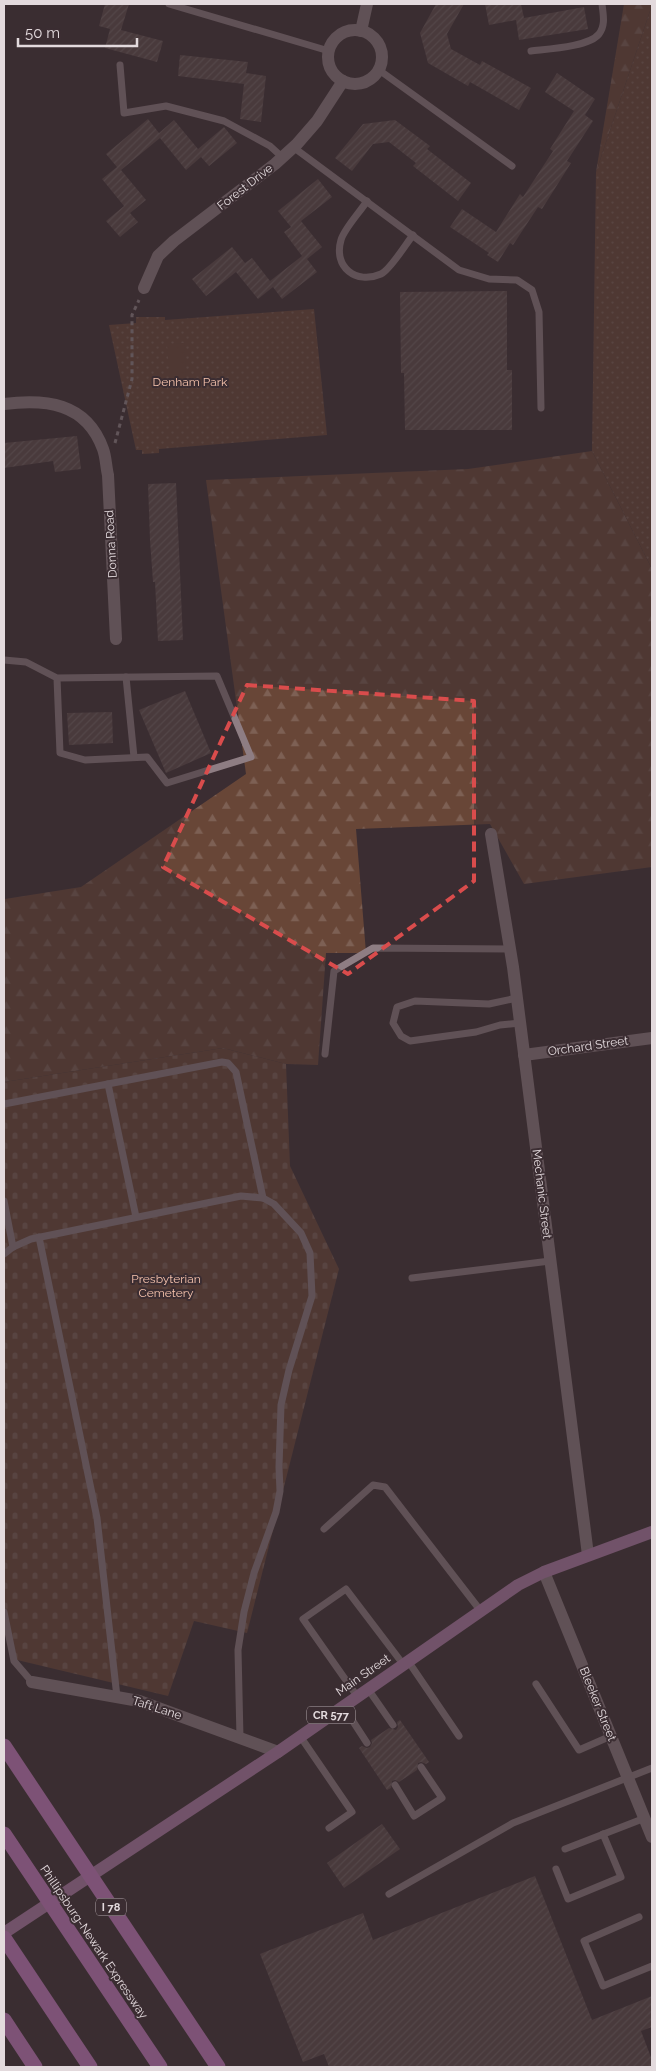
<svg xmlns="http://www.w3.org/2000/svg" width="656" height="2071" font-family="Raleway,sans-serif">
	<defs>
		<pattern id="forest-firs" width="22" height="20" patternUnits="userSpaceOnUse" patternTransform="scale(1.25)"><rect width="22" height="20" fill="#684637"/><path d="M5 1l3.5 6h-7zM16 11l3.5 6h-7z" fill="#7d6054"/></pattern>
		<pattern id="cemetery-stones" width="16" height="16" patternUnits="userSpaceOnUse" patternTransform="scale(1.25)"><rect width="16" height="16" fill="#684637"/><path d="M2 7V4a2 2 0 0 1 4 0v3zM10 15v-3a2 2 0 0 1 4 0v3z" fill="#7d6054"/></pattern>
		<pattern id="park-dots" width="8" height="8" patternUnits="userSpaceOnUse" patternTransform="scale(1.25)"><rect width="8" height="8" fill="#684637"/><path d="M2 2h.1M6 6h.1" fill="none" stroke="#7d6054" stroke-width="1.8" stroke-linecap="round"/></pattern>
		<pattern id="building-hatch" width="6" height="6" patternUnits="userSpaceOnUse" patternTransform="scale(1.25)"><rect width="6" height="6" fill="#5b4a4a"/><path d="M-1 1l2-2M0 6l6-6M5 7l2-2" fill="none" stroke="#726464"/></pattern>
	</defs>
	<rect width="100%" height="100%" fill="#3b2d32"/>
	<!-- forest -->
	<g fill="url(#forest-firs)">
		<polygon points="624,4 652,4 652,5 596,172"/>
		<polygon points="592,451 652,569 652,867 524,884 490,824 356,829 366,953 326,953 318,1065 286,1064 223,1048 4,1082 5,899 81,887 246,774 206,480 468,469"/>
	</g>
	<!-- cemetery -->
	<polygon fill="url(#cemetery-stones)" points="223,1048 286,1064 290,1166 339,1269 247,1633 194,1621 168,1696 13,1659 4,1631 4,1082"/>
	<!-- park -->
	<g fill="url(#park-dots)">
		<polygon points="652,5 652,569 592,451 596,172"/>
		<polygon points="314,309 327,435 159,449 159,453 142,454 142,450 136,450 109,325 136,323 136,317 165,317 165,320"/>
	</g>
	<!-- pitch -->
	<polygon fill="#684637" points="184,343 186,378 170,379 167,344"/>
	<!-- building -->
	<g fill="url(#building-hatch)">
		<polygon points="105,4 129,4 121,30 163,41 157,62 105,48 110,29 99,26"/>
		<polygon points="436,4 464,4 447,34 451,49 480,65 482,61 531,88 519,110 470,82 468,86 428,63 420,33"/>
		<polygon points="485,4 521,4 524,18 584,7 588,29 519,40 516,20 489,25"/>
		<polygon points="180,55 248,62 246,73 266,76 261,122 240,119 244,84 178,76"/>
		<polygon points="557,73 595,99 585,115 593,121 567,161 571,163 542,209 538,207 513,245 510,243 498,262 487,255 489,253 450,227 462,209 496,232 520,194 523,197 553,151 550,149 574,111 545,92"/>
		<polygon points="148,119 159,133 174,120 198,149 224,127 237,143 209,166 201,157 186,170 160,138 121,170 146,200 130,213 138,222 120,237 106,221 124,206 102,179 117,167 106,154"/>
		<polygon points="395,120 430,146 427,149 471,183 458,201 413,166 416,163 389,142 373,144 352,171 335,158 363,124"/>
		<polygon points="318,179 332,197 301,221 322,247 307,259 317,272 282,299 273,287 258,299 236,272 206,296 192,279 232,247 245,263 252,258 270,281 302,256 284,232 291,227 278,211"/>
		<polygon points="507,291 507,370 512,370 512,430 405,430 404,373 401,373 400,292"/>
		<polygon points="77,436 81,469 55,472 53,461 4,468 4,443"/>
		<polygon points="176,483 183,640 158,641 155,582 153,582 150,540 148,484"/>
		<polygon points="185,691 211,753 166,773 139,710"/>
		<polygon points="112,712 113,743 69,745 67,713"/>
		<polygon points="400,1720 429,1762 426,1764 421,1762 418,1763 417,1770 399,1782 395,1780 392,1781 391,1788 387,1790 359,1748 362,1746 367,1748 370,1747 372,1743 371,1740 389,1728 396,1730 398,1727 397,1722"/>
		<polygon points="382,1824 400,1849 344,1888 327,1863"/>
		<polygon points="535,1876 592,2020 652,1996 652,2027 641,2031 652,2060 652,2067 329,2067 324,2054 303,2062 260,1954 363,1913 373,1940"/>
	</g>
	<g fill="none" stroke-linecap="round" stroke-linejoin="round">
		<!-- path -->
		<polyline stroke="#918589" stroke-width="3" stroke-dasharray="4 4" stroke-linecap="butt" points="115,443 132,379 132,315 139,300"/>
		<!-- service -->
		<g stroke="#8e7d83" stroke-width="7">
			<polyline points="169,4 329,51"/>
			<path d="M531 51C547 49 589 47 599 34 606 25 603 14 602 4"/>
			<polyline points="120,65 124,113 166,106 224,121 270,146 282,157"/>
			<polyline points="379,70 512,166"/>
			<polyline points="293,147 459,270 489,279 517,280 532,290 539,312 541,408"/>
			<path d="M367 201C360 212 344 229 341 240 333 267 356 285 381 274 390 270 406 244 413 235"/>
			<polyline points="4,660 26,662 57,678 217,676 251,757 167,783 147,757 85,760 60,753 57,678"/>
			<polyline points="126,677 134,757"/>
			<polyline points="517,998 489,1004 415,1001 397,1007 393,1023 401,1036 410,1041 476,1032 500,1025 520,1023"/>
			<polyline points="325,1054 334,971 373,948 510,949"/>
			<polyline points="108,1084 136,1217"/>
			<polyline points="4,1104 222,1062 228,1063 236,1072 263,1198"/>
			<polyline points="4,1201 13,1247"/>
			<polyline points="39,1237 97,1518 117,1697"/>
			<polyline points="4,1254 13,1247 31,1239 241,1196 263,1198 274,1204 301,1233 310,1253 312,1296 289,1370 281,1405 279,1467 280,1491 276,1512 254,1573 244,1612 238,1650 240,1738"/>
			<polyline points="412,1278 550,1261"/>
			<polyline points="324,1529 373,1485 385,1487 480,1610"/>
			<polyline points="4,1612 14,1661 32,1682"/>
			<polyline points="408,1661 459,1736"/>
			<polyline points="536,1684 579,1750 611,1736"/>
			<polyline points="368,1689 393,1725"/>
			<polyline points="357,1696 303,1619 346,1589 403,1664"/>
			<polyline points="343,1706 367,1743"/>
			<polyline points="300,1736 352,1812 329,1828"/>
			<polyline points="395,1785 414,1816 442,1798 421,1767"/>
			<polyline points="565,1849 645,1818"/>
			<polyline points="556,1869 568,1899 621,1877 603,1834"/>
			<polyline points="389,1894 513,1823 652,1768"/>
			<polyline points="639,1917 584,1941 603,1986 652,1966"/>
		</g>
		<!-- minor -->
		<g stroke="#8e7d83" stroke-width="12">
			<circle cx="355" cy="57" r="27"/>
			<polyline points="361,31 367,4"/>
			<polyline points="144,288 158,256 174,241 275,164 297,144 317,121 343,81"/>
			<path d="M4 404C45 399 86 402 103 449 106 457 106 467 108 475L116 639"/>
			<polyline points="491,834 513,967 588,1555"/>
			<polyline points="524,1055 652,1038"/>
			<polyline points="544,1572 652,1837"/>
			<polyline points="32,1682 139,1701 278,1752"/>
		</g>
		<!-- primary -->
		<polyline stroke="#b47ead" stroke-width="12" points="4,1933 278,1752 518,1585 544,1572 652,1532"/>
		<!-- motorway -->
		<g stroke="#ce7ec9" stroke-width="15">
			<polyline points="4,1746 218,2067"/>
			<polyline points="4,1834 160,2067"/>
			<polyline points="4,1938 90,2067"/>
			<polyline points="4,2020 35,2067"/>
		</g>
	</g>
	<!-- marked area -->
	<path d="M0 0H656V2071H0ZM247 685 474 701V881L348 974 163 867Z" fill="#3b2d32" fill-opacity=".55" fill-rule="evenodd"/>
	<path fill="none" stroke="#d94c4c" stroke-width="4" stroke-dasharray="10 6" stroke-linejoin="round" d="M247 685 474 701V881L348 974 163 867Z"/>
	<g text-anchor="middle" stroke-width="4" stroke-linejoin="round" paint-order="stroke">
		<!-- shield labels -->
		<g fill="#3b2d32" stroke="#b1a6aa" stroke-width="1">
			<rect x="307" y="1706.5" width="48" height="17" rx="4"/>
			<rect x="96" y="1898.5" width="30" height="17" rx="4"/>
		</g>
		<g font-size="11" font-weight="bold" fill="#e3dadd">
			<text x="331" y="1719">CR 577</text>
			<text x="111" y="1911">I 78</text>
		</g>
		<!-- street labels -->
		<g font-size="12" fill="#e3dadd" stroke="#3b2d32">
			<text transform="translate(245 187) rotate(-38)" y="4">Forest Drive</text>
			<text transform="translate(111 544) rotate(-93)" y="4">Donna Road</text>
			<text transform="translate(588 1046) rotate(-8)" y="4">Orchard Street</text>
			<text transform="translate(542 1194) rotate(83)" y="4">Mechanic Street</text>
			<text transform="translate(363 1675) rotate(-35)" y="4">Main Street</text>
			<text transform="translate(598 1704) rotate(68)" y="4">Bleeker Street</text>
			<text transform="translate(157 1708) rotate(18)" y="4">Taft Lane</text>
			<text transform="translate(94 1942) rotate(56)" y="4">Phillipsburg-Newark Expressway</text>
		</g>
		<!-- park labels -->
		<g font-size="12" fill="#f6c3ad" stroke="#3b2d32">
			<text x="190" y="386">Denham Park</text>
			<text x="166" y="1283">Presbyterian<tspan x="166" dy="14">Cemetery</tspan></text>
		</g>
	</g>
	<!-- border -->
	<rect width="656" height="2071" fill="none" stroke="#e3dadd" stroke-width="10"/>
	<!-- scale -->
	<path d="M18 38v8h119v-8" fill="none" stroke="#e3dadd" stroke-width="2.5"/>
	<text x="25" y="38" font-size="15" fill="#e3dadd" stroke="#3b2d32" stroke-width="4" paint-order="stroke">50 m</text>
</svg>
